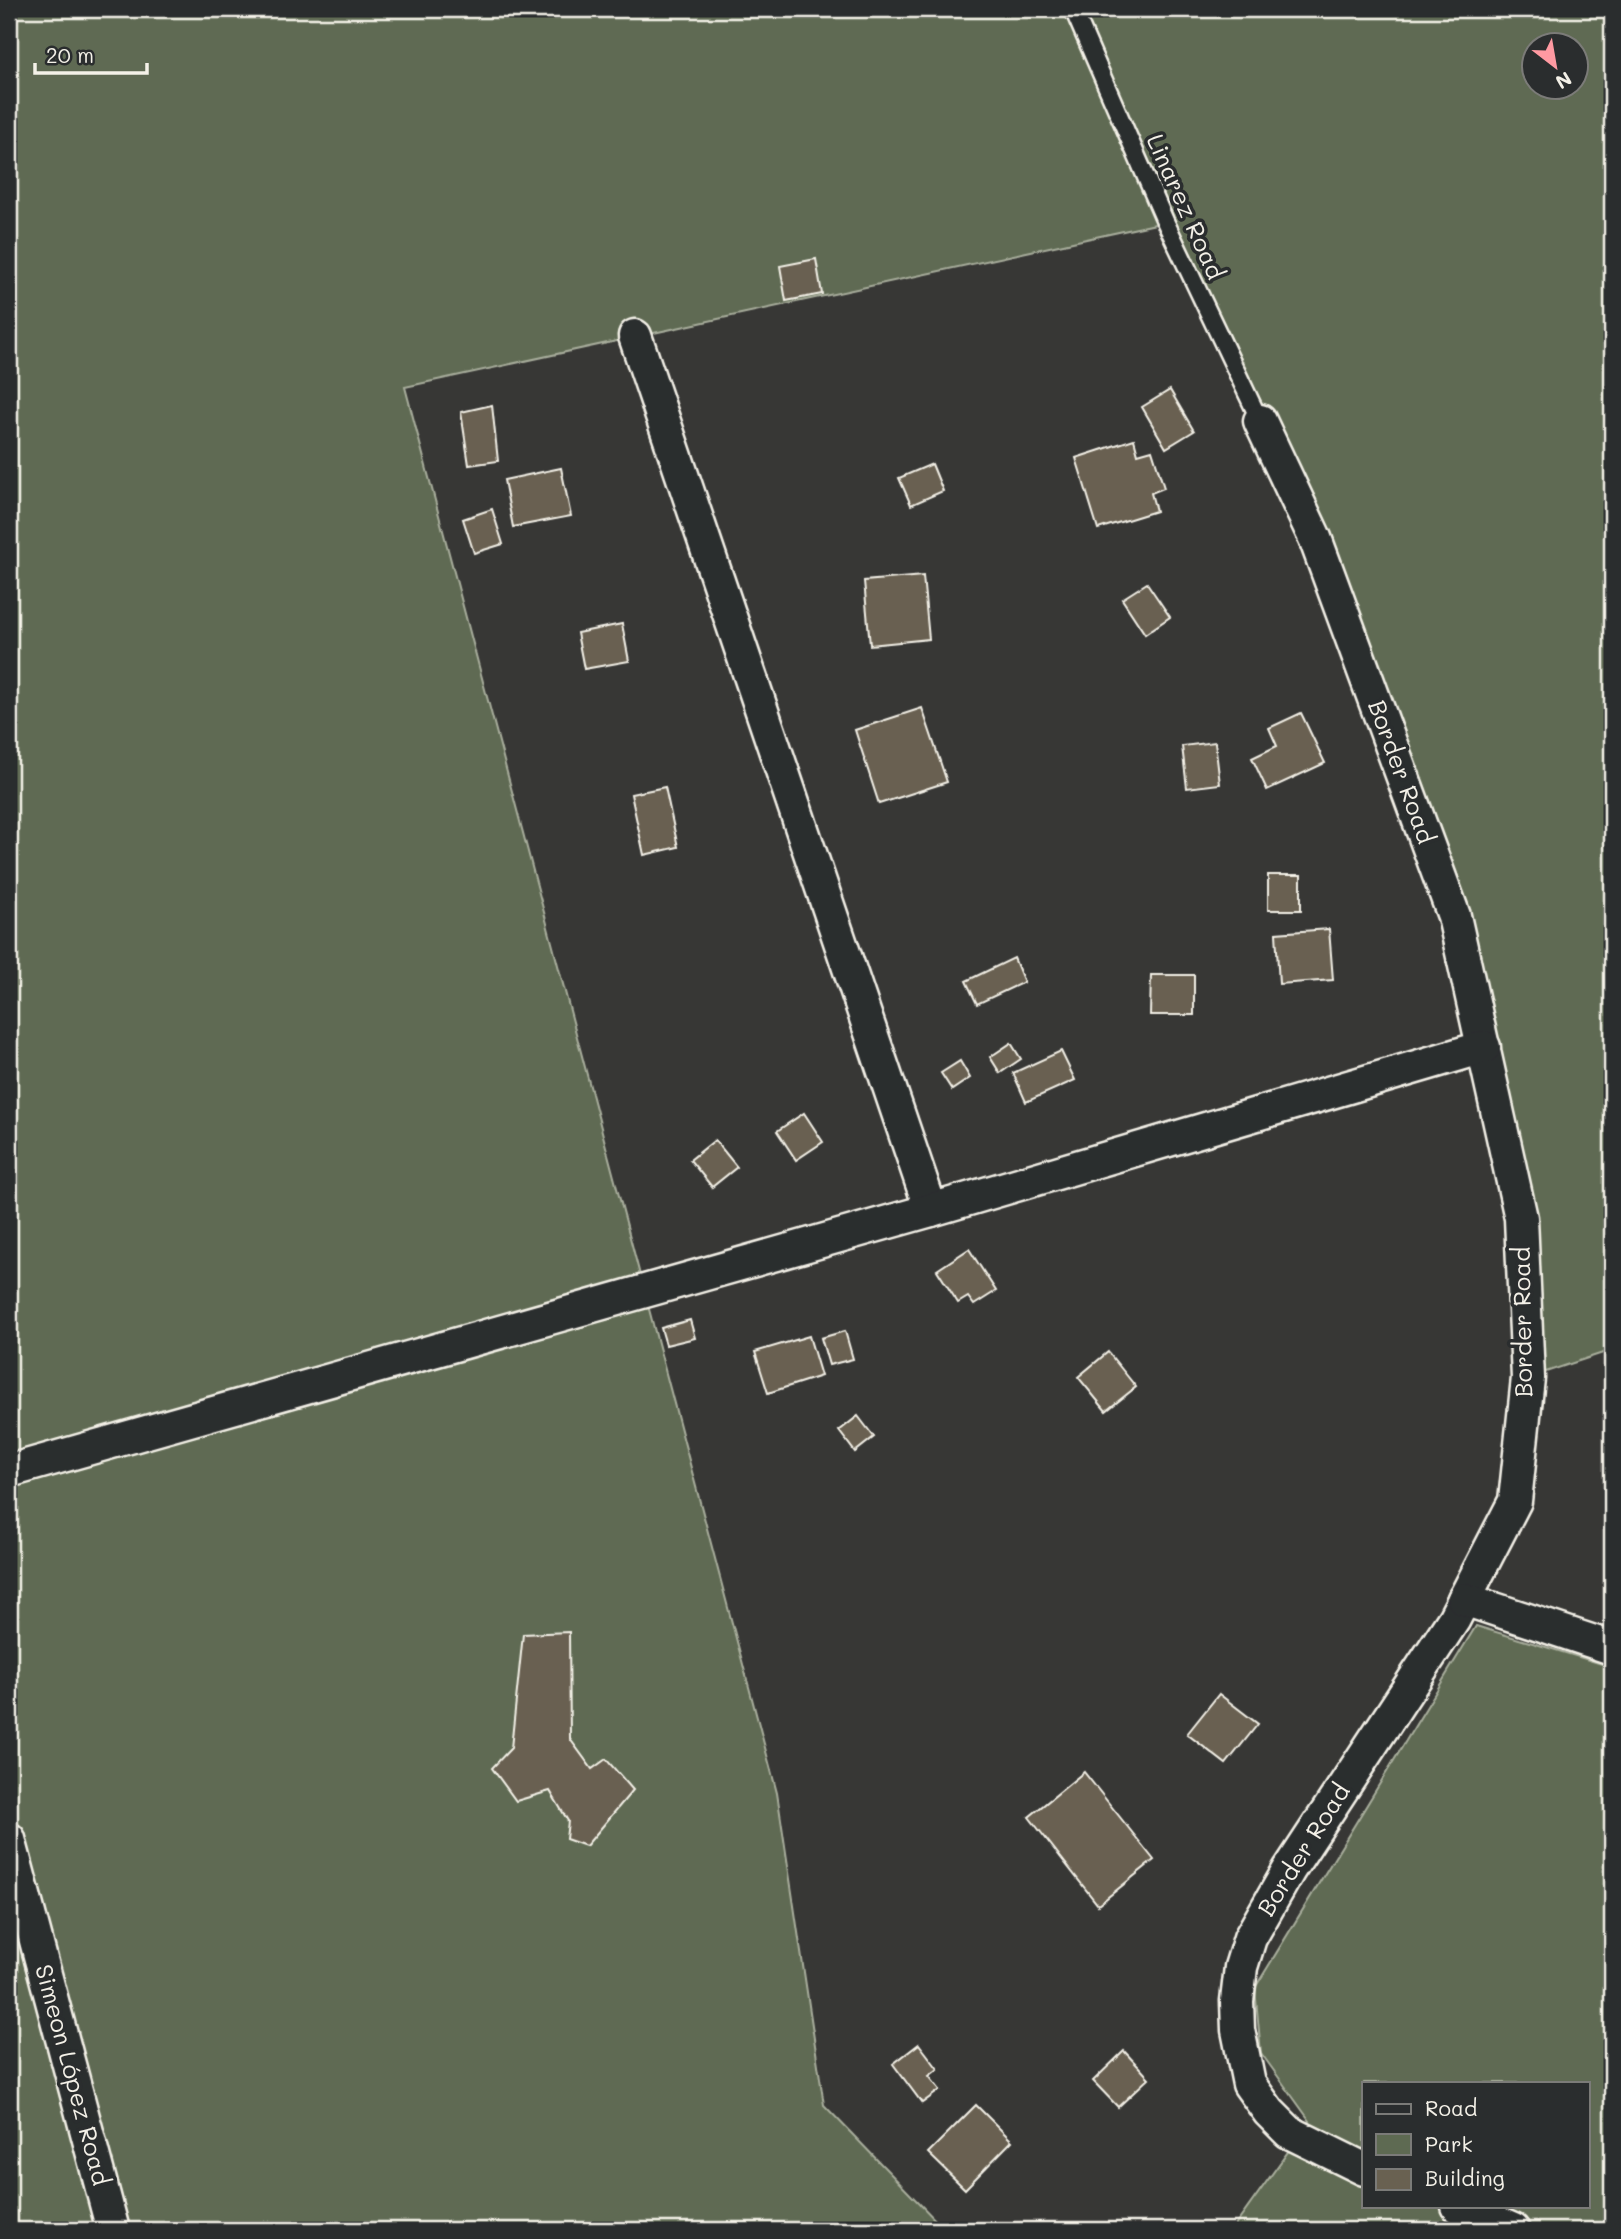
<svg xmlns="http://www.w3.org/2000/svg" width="1621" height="2239" font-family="Mali,sans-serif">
	<rect width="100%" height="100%" fill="#373735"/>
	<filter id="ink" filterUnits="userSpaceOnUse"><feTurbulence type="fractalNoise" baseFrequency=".0143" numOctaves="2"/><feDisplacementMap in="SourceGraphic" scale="14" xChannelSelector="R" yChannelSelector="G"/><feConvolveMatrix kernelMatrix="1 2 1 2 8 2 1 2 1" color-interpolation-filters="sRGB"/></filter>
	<g filter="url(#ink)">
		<!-- green -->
		<g fill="#5e6a52" stroke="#a9ae9d" stroke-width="2" fill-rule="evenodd">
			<path d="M9 9H1612V1350L1528 1378 1521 1218 1454 916 1315 538 1165 222 405 387 777 1793 824 2105 945 2230H9ZM1534 46H1576V88H1534Z"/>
			<path d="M1476 1626 1612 1667V2230H1232L1310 2121 1261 2053 1255 1988ZM1364 2083H1588V2206H1364Z"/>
		</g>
		<!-- building -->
		<g fill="#696151" stroke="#f4f1e8" stroke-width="2">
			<polygon points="816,259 822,294 786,301 780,266"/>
			<polygon points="1170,390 1194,431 1166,448 1142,407"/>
			<polygon points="492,405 498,461 469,465 461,412"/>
			<polygon points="1134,439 1138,454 1152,450 1164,488 1151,493 1156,511 1098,529 1076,458"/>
			<polygon points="932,464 943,491 911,505 899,478"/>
			<polygon points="561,468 571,516 513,527 504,480"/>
			<polygon points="492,509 503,544 474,553 463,519"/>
			<polygon points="923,576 929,639 870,645 864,581"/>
			<polygon points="1147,583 1170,617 1145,634 1122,599"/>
			<polygon points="622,624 629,661 584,669 577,633"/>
			<polygon points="922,708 947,782 879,804 855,730"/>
			<polygon points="1301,713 1325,763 1267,790 1252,758 1277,746 1269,728"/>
			<polygon points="1215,742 1220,784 1187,788 1182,746"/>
			<polygon points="665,787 678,847 644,855 631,794"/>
			<rect x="1268" y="875" width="33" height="35"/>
			<polygon points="1329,929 1333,980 1279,984 1276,933"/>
			<polygon points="1014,958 1024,982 977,1004 966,981"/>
			<polygon points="1151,975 1194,975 1194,1015 1150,1015"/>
			<polygon points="1011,1043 1021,1059 1000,1073 990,1057"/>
			<polygon points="1061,1051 1075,1080 1026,1102 1013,1073"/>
			<polygon points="960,1061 970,1078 952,1090 941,1073"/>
			<polygon points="804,1113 823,1142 796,1160 777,1131"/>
			<polygon points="715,1140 737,1167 712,1187 690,1160"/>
			<polygon points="969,1249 996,1291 974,1305 968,1297 958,1303 937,1270"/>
			<polygon points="690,1320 695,1338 666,1345 661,1328"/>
			<polygon points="845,1331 853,1359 829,1365 821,1338"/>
			<polygon points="809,1336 821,1376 768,1393 755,1352"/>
			<polygon points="1108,1352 1136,1387 1106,1411 1078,1377"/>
			<polygon points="858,1416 874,1437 855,1452 839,1431"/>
			<polygon points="569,1632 570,1739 592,1769 606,1759 633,1790 586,1846 566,1839 568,1821 550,1791 516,1801 492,1768 511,1748 523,1634"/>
			<polygon points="1219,1694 1258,1724 1226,1764 1187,1734"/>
			<polygon points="1084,1772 1154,1860 1098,1905 1029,1817"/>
			<polygon points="919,2044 938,2069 929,2076 940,2090 922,2103 893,2064"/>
			<polygon points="1124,2051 1149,2078 1118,2107 1093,2081"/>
			<polygon points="976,2105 1012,2141 965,2189 928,2153"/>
		</g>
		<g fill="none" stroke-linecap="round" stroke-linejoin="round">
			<defs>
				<polyline id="service" points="1073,9 1165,221 1260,421"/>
				<g id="minor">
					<polyline points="635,336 931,1210"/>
					<polyline points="1260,421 1315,538 1454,916 1521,1218 1528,1378 1515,1501 1454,1619 1289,1870 1250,1938 1241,1967 1237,2001 1238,2030 1249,2084 1269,2112 1289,2132 1364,2169"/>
					<polyline points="9,1471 931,1210 1484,1047"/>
					<polyline points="1464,1599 1612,1648"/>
					<polyline points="9,1839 113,2230"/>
					<polyline points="1458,2206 1513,2230"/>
				</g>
			</defs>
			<!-- service casing -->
			<use href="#service" stroke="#f4f1e8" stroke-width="21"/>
			<!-- minor casing -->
			<use href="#minor" stroke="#f4f1e8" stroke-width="37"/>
			<!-- service -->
			<use href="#service" stroke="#2a2d2e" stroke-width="16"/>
			<!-- minor -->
			<use href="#minor" stroke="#2a2d2e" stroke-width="32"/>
		</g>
	</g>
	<g text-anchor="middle" stroke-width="7" stroke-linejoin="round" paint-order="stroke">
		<!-- street labels -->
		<g font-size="24" fill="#f4f1e8" stroke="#2a2d2e">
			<text transform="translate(1185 207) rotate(66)" y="8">Linarez Road</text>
			<text transform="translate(1401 772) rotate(70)" y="8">Border Road</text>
			<text transform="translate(1523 1322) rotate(-91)" y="8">Border Road</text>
			<text transform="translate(1304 1850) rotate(-58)" y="8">Border Road</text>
			<text transform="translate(72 2075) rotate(75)" y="8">Simeon López Road</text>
		</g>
	</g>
	<!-- margin -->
	<rect width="1621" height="2239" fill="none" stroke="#2a2d2e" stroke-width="35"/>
	<rect x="18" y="18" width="1586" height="2204" fill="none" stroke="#f4f1e8" stroke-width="2.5" filter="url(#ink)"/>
	<!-- legend -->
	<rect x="1362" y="2082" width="228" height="126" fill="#2a2d2e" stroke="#7b7b78" stroke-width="2"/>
	<rect x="1376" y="2104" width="35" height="10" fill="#2a2d2e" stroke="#7b7b78" stroke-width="2"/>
	<text x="1425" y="2116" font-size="21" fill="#f4f1e8">Road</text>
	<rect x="1376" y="2134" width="35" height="21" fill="#5e6a52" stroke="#7b7b78" stroke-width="2"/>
	<text x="1425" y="2152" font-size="21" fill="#f4f1e8">Park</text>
	<rect x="1376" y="2169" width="35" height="21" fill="#696151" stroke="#7b7b78" stroke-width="2"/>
	<text x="1425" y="2186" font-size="21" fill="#f4f1e8">Building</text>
	<!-- north arrow -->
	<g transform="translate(1555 66) rotate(149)"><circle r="33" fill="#2a2d2e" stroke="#7b7b78" stroke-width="2"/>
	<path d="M0-5L12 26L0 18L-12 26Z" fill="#ff9aa2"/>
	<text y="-10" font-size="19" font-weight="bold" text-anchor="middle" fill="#f4f1e8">N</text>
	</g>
	<!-- scale -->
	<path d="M35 63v10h112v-10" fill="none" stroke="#f4f1e8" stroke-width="3.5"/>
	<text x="46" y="63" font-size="21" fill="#f4f1e8" stroke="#2a2d2e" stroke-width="5" paint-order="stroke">20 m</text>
</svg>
